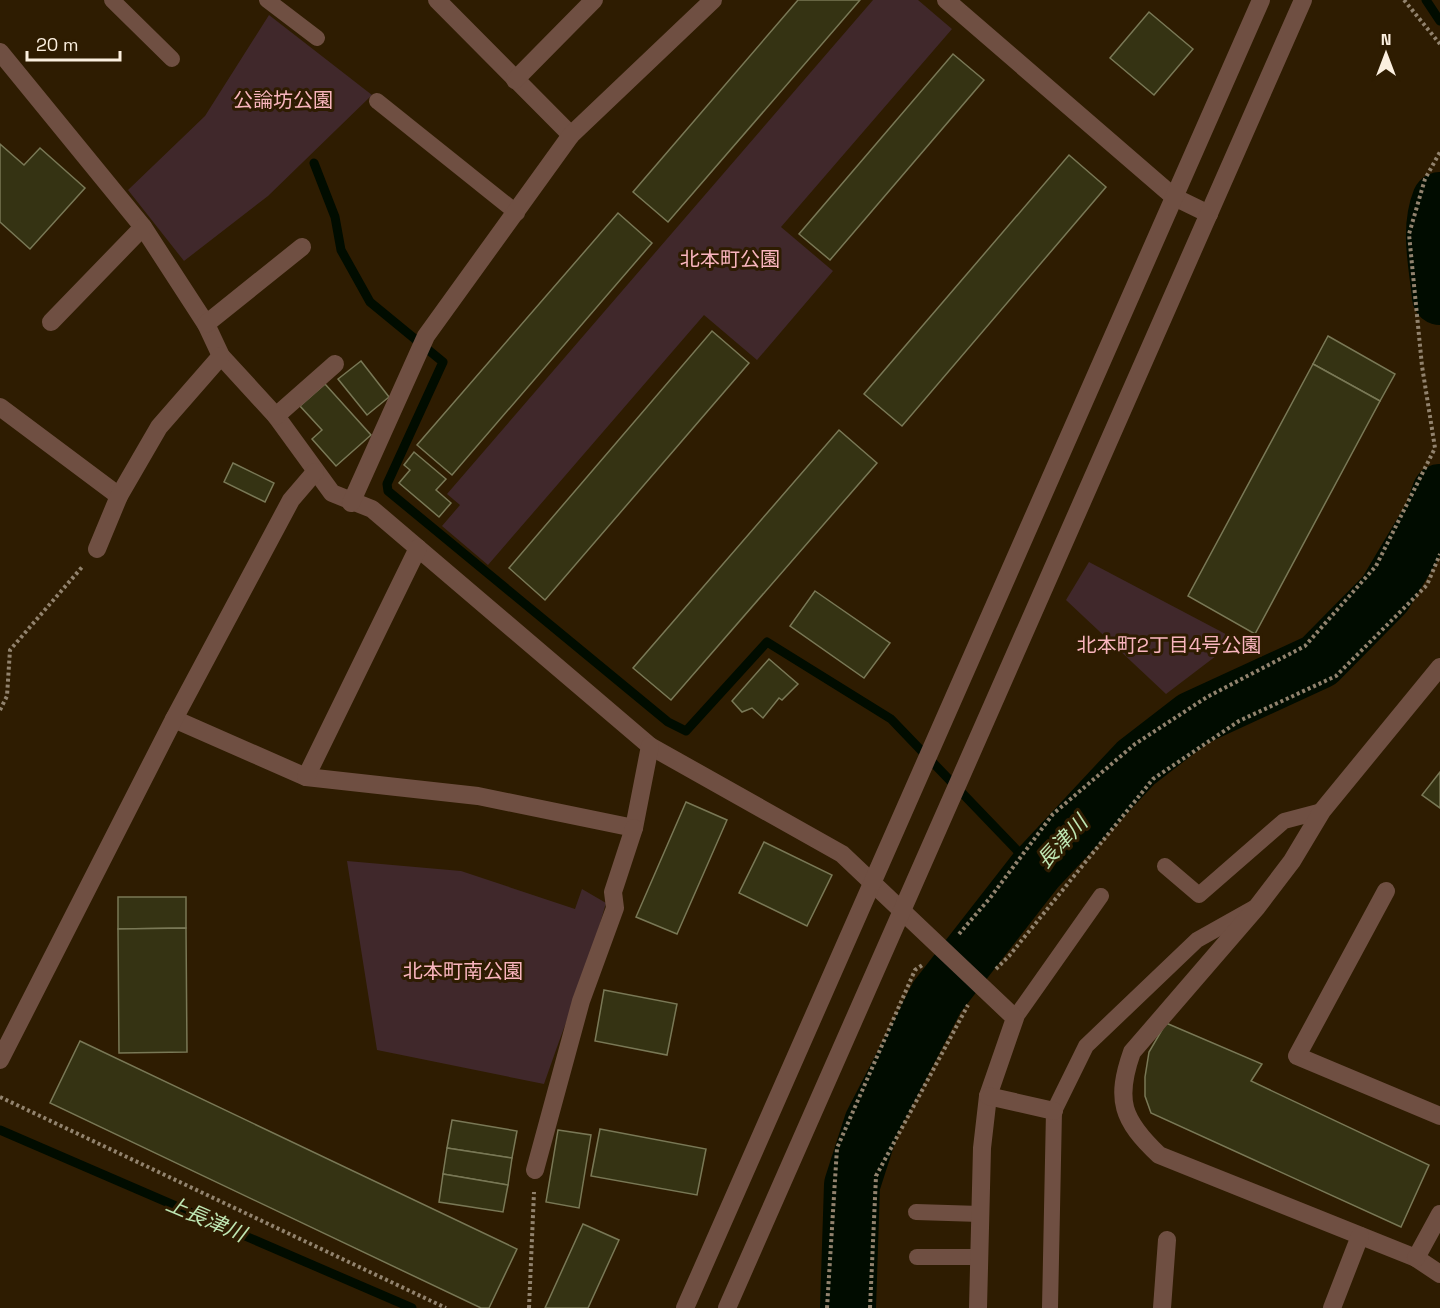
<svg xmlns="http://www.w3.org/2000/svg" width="1440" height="1308" font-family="'Space Grotesk','Noto Sans JP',sans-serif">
	<rect width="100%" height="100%" fill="#2e1c01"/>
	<!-- green -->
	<g fill="#40282b">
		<polygon points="873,0 918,0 952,29 781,227 833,271 757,360 704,315 488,565 442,526 460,505 447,494"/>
		<polygon points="269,15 372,95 268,196 184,261 128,190 205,116"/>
		<polygon points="1089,562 1237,640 1166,694 1066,600"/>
		<path d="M347 861 461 871 575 909 582 889 606 903C589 964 565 1023 544 1084L377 1050Z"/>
	</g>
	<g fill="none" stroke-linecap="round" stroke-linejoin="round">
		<!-- stream -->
		<g stroke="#010c00" stroke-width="9">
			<polyline points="1426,0 1440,21"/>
			<polyline points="314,163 335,217 341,250 370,302 443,362 387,484 388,491 668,722 686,731 767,642 891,719 1036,870"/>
			<polyline points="0,1130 412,1308"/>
		</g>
		<!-- river -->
		<g stroke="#010c00" stroke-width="56">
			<path d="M1440 200C1428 230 1437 265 1440 297"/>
			<polyline points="848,1308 852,1185 872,1123 937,997 1036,870 1136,763 1193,719 1319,661 1385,594 1432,515 1440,492"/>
		</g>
	</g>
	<!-- building -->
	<g fill="#353313" stroke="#797856" stroke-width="1.5">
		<polygon points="798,0 860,0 668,222 633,192"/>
		<polygon points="1149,12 1193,49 1154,95 1110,58"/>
		<polygon points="953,54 984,80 830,260 799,234"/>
		<polygon points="0,144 24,165 40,148 85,188 30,249 0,222"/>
		<polygon points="1069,155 1106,187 902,426 864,394"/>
		<polygon points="618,213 652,243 452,475 417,445"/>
		<polygon points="712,331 749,363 545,600 509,568"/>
		<polygon points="1328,336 1395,374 1380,401 1313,364"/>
		<polygon points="361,361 389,397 367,415 338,379"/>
		<polygon points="1313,364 1380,401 1255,634 1188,596"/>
		<polygon points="325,384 371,435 336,466 312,439 322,430 300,406"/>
		<polygon points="839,430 877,463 671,700 633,668"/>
		<polygon points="414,452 446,479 436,490 451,503 439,517 399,483 410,470 404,465"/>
		<polygon points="233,463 274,483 265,502 224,482"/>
		<polygon points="815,591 890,643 864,678 790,626"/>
		<polygon points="769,659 798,684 782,700 779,698 763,718 752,708 742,712 732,701"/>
		<polygon points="1440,772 1440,808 1422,795"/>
		<polygon points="686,802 727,820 677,934 636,917"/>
		<polygon points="764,842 832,875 807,926 739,893"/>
		<polygon points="118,897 186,897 186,928 118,929"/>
		<polygon points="186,928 187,1052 119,1053 118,929"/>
		<polygon points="604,990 677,1004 667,1055 595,1041"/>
		<polygon points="1166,1023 1262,1064 1251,1081 1429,1165 1401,1227 1151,1113 1145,1096 1145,1077 1149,1052"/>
		<polygon points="80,1041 517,1249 489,1308 481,1308 50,1103"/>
		<polygon points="452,1120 517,1131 512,1158 447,1148"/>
		<polygon points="600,1129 706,1149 697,1195 591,1176"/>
		<polygon points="558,1130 591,1135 579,1208 546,1202"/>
		<polygon points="447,1148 512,1158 508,1185 443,1174"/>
		<polygon points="443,1174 508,1185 503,1212 439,1202"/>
		<polygon points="583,1224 619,1240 588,1308 545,1308"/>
	</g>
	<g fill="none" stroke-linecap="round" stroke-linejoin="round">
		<!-- path -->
		<g stroke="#92836e" stroke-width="4" stroke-dasharray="3 3" stroke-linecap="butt">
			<polyline points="1404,0 1440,44"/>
			<polyline points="0,710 7,696 10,650 83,566"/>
			<polyline points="959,934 990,898 1053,814 1135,744 1207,697 1305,646 1376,566 1435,448 1422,366 1409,234 1425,179 1440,152"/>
			<polyline points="996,969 1009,956 1153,779 1239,721 1336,676 1427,585 1440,554"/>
			<polyline points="0,1097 446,1308"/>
			<polyline points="529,1308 534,1192"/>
			<polyline points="827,1308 837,1148 915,970 924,964"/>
			<polyline points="870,1308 876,1176 968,1005"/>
		</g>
		<!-- service -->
		<g stroke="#6f4f42" stroke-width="16">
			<polyline points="112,0 172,59"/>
			<polyline points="267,0 317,38"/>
			<polyline points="377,101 517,213"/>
			<polyline points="1165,866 1199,895 1284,821 1322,811"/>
			<polyline points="1015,1018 1101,896"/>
			<polyline points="916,1212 980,1214"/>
			<polyline points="917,1257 979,1257"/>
			<polyline points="1050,1308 1054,1111 1086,1046 1197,940 1254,908"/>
		</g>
		<!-- minor -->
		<g stroke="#6f4f42" stroke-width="18">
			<polyline points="437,0 571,135"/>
			<polyline points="946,0 1174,197 1209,214"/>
			<polyline points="0,52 143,227 206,324 221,356 276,416 332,493 372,509 650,746 842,854 1015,1018 988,1096 982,1148 978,1308"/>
			<polyline points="515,80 594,0"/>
			<polyline points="51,322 143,227"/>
			<polyline points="206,324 302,247"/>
			<polyline points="0,407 119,496"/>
			<polyline points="276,416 335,364"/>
			<polyline points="351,503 426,336 571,135 713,0"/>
			<polyline points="97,549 119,496 159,427 221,356"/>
			<path d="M1440 667 1322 811 1292 861 1257 907 1132 1052C1115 1100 1122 1120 1159 1155L1416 1258 1440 1274"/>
			<polyline points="174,719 306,777 478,796 634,828 650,746"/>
			<polyline points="306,777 418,548"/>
			<polyline points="1386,891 1297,1056 1440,1116"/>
			<polyline points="0,1060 174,719 291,500 315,472"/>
			<polyline points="988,1096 1054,1111"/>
			<polyline points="535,1170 581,1001 615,908 613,892 634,828"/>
			<polyline points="1416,1258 1440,1214"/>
			<polyline points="685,1308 1261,0"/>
			<polyline points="727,1308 1303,0"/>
			<polyline points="1162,1308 1167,1240"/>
			<polyline points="1332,1308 1360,1236"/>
		</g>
	</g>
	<g text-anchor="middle" stroke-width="6" stroke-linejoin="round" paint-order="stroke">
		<!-- park labels -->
		<g font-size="20" fill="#f9b5be" stroke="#2e1c01">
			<text x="283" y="107">公論坊公園</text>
			<text x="730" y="266">北本町公園</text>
			<text x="1169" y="652">北本町2丁目4号公園</text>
			<text x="463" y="978">北本町南公園</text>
		</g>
		<!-- water labels -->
		<g font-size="21" font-style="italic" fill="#bfe6b3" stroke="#2e1c01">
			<text transform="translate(1062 842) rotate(-47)" y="7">長津川</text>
			<text transform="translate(206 1219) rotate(23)" y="7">上長津川</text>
		</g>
	</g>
	<!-- north arrow -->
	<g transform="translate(1386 54)" stroke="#2e1c01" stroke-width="4.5" paint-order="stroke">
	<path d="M0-4.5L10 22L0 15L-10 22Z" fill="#fbefdf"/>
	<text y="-9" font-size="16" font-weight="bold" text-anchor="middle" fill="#fbefdf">N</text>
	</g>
	<!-- scale -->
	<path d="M27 51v9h93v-9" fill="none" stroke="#fbefdf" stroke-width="3"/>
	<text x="36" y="51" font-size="18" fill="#fbefdf" stroke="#2e1c01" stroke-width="4.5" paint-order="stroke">20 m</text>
</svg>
